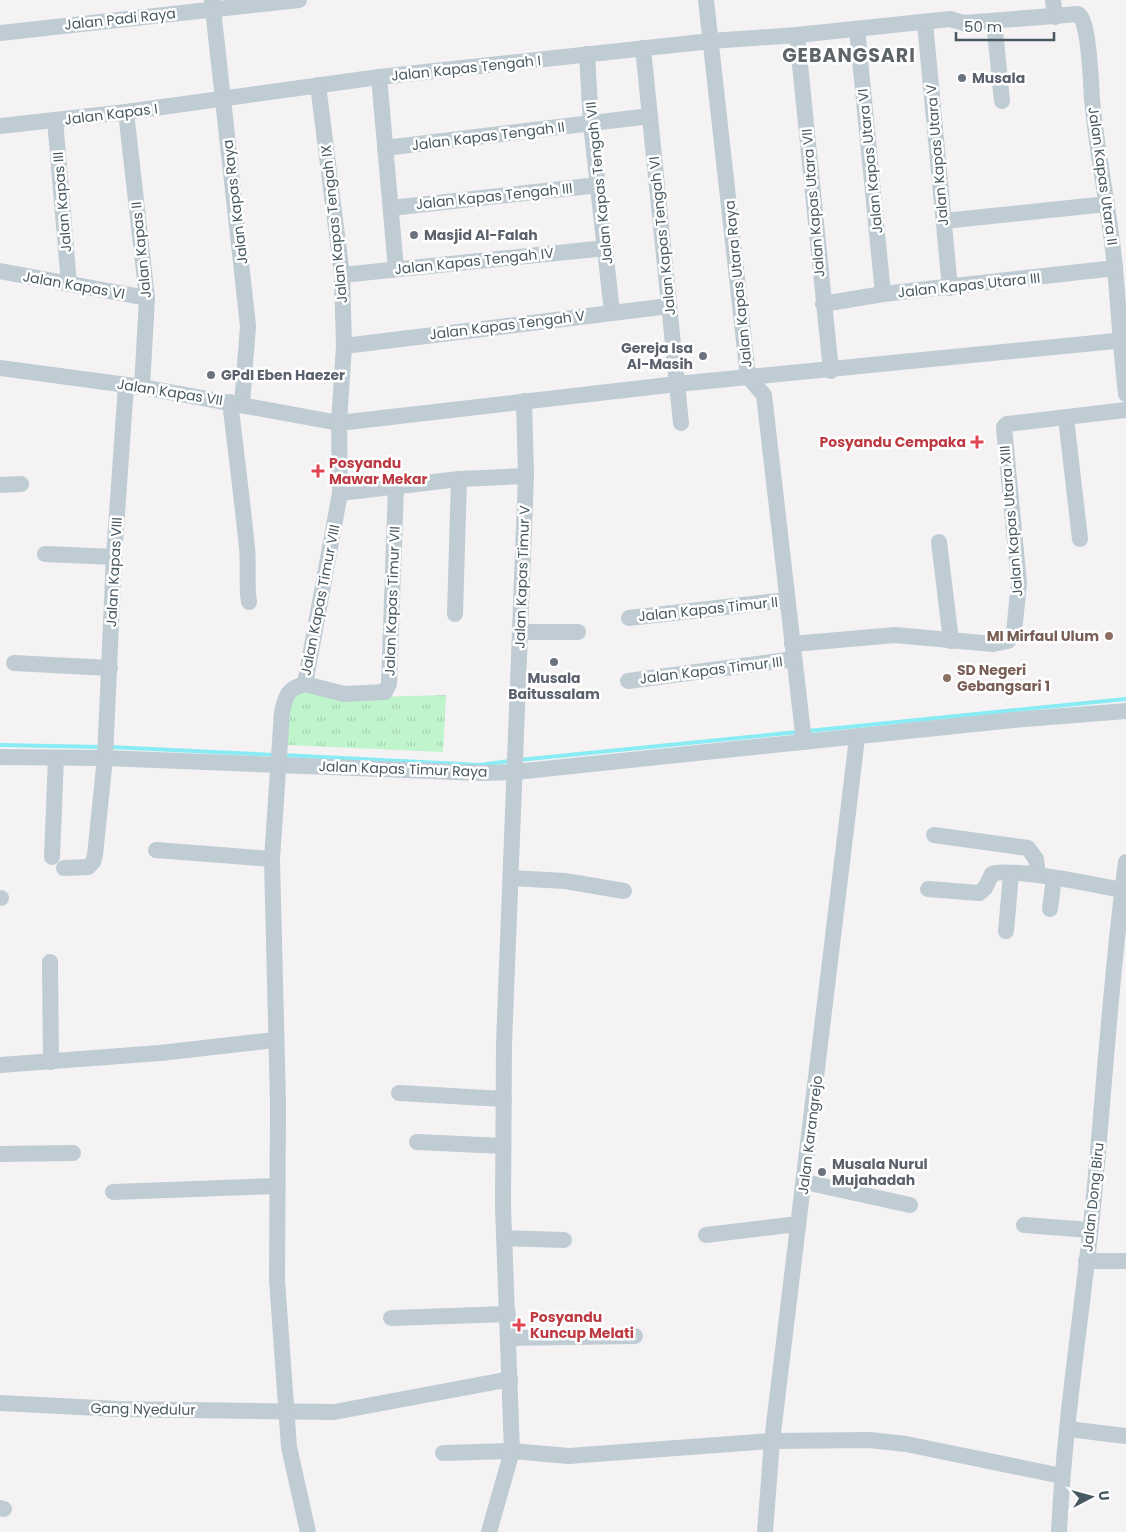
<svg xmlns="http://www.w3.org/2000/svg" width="1126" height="1532" font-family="Poppins,sans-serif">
	<defs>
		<pattern id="grass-tufts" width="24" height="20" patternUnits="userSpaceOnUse" patternTransform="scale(1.25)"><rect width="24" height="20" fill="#bff4cd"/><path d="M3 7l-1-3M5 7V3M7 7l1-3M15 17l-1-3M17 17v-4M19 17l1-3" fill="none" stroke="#a6d3b3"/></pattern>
	</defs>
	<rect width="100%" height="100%" fill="#f5f2f3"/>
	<!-- grass -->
	<polygon fill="url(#grass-tufts)" points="303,688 341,698 446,695 443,752 287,745 290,703"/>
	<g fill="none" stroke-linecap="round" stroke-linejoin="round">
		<!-- stream -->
		<g stroke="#89ebf4" stroke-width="4">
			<polyline points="808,731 1126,699"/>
			<polyline points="0,745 100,747"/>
			<polyline points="110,747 275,755"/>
			<polyline points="282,755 480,765 510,761"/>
			<polyline points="519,760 798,732"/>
		</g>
		<!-- minor -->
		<g stroke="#bfccd3" stroke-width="16">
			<polyline points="212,0 248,326 242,404"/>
			<polyline points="706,0 748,377 764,395 804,742"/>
			<polyline points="1053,0 1055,17"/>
			<polyline points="994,21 1002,101"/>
			<polyline points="925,23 950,288"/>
			<polyline points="857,29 883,294"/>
			<polyline points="0,33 299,0"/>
			<polyline points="797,35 831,371"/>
			<polyline points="643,48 681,423"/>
			<polyline points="587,54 591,124 612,312"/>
			<polyline points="379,77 396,269"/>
			<polyline points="126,112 147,298 142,387"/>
			<polyline points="55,120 69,284"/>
			<path d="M0 126 126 112 379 77 711 41 797 35 950 19 964 23 1078 14C1089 19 1091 84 1092 99 1097 156 1110 212 1115 269 1119 311 1121 352 1126 394"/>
			<polyline points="385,148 650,116"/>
			<polyline points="391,208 598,185"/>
			<polyline points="944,221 1107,204"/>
			<polyline points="0,271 147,298"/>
			<polyline points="342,275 606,248"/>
			<polyline points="823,304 883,294 1115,268"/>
			<polyline points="344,346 669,306"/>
			<polyline points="0,368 142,387 339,423 677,384 1126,340"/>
			<path d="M230 402C236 451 242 499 247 548 249 566 246 584 249 602"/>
			<polyline points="1066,418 1080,539"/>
			<polyline points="0,485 21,484"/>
			<polyline points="340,493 459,479 526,476"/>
			<polyline points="939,542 951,641"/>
			<polyline points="45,554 114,557"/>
			<polyline points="455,614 459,479"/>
			<polyline points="629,618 787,600"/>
			<polyline points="520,632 578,632"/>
			<polyline points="792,644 895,635 993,644 1008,641 1014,632 1019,583 1004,427 1007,424 1126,410"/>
			<polyline points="14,663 110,668"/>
			<polyline points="628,681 794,659"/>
			<polyline points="305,684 344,694 385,692 389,684 396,487"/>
			<polyline points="0,757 105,758 481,773 515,772 1013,720 1126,711"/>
			<polyline points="934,835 1028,848 1036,859 1038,875"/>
			<polyline points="156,850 272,859"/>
			<polyline points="52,857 56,758"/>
			<polyline points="64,868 88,867 93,862 95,855 105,758 114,557 126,385"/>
			<polyline points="511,878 565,881 624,891"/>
			<path d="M928 889 979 893 985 888 992 874C1013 867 1096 885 1122 890"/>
			<polyline points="0,898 1,898"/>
			<polyline points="1050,909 1054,878"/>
			<polyline points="1006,931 1011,874"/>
			<polyline points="50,962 51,1062"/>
			<polyline points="0,1065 160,1053 275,1040"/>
			<polyline points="399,1093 504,1099"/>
			<polyline points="417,1142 503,1146"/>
			<polyline points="0,1154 73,1153"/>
			<polyline points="805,1182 910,1205"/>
			<polyline points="113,1192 277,1186"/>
			<polyline points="1024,1225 1090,1230"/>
			<polyline points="706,1235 798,1224"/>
			<polyline points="504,1238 564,1240"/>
			<polyline points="1086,1261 1126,1261"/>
			<polyline points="391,1318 508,1314"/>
			<polyline points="508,1338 635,1336"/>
			<polyline points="0,1403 118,1409 334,1412 510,1379"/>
			<polyline points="1068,1429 1126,1436"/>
			<polyline points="443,1453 512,1451 569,1456 772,1441 870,1440 906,1444 1062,1476"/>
			<polyline points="0,1508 4,1509"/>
			<path d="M308 1532 289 1447 277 1280 278 1104 272 859 282 712C286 695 288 688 305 684L340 493 339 423 344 346 342 275 318 85"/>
			<polyline points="489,1532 512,1451 503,1207 504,1044 526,476 524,401"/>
			<polyline points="765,1532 772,1441 857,738"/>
			<path d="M1059 1532C1064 1426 1081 1321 1092 1216 1104 1098 1110 979 1126 862"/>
		</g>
	</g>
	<!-- markers -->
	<g fill="#6b7280" stroke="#fff" stroke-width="2">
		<circle cx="962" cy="78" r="5"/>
		<circle cx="414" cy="235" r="5"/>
		<circle cx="703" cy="356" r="5"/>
		<circle cx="211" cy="375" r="5"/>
		<circle cx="554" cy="662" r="5"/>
		<circle cx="822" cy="1172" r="5"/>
	</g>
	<g fill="#e0444e" stroke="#fff" stroke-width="2">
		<path d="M974.5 434.5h5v5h5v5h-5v5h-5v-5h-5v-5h5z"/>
		<path d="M315.5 463.5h5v5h5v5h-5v5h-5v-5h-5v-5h5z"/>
		<path d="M516.5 1317.5h5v5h5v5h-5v5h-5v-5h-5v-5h5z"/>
	</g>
	<g fill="#8d6e63" stroke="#fff" stroke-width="2">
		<circle cx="1109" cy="636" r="5"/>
		<circle cx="947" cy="678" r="5"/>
	</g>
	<g text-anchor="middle" stroke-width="5" stroke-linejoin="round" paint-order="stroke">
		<!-- street labels -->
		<g font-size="14" fill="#485962" stroke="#fff">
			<text transform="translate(120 19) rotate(-6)" y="5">Jalan Padi Raya</text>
			<text transform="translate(466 68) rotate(-6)" y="5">Jalan Kapas Tengah I</text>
			<text transform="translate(111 114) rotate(-7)" y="5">Jalan Kapas I</text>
			<text transform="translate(488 136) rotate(-7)" y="5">Jalan Kapas Tengah II</text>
			<text transform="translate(937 155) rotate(-95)" y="5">Jalan Kapas Utara V</text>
			<text transform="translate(870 161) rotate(-96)" y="5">Jalan Kapas Utara VI</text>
			<text transform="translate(1103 176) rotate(82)" y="5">Jalan Kapas Utara II</text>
			<text transform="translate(599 183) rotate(-96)" y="5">Jalan Kapas Tengah VII</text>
			<text transform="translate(494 196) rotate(-6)" y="5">Jalan Kapas Tengah III</text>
			<text transform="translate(62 202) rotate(-95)" y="5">Jalan Kapas III</text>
			<text transform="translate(235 202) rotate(-97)" y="5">Jalan Kapas Raya</text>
			<text transform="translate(813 203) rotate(-95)" y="5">Jalan Kapas Utara VII</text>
			<text transform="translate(334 224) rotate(-96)" y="5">Jalan Kapas Tengah IX</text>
			<text transform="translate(662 236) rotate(-96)" y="5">Jalan Kapas Tengah VI</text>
			<text transform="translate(141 250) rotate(-96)" y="5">Jalan Kapas II</text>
			<text transform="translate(474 261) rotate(-6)" y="5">Jalan Kapas Tengah IV</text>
			<text transform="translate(738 284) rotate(-96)" y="5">Jalan Kapas Utara Raya</text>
			<text transform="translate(74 285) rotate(10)" y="5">Jalan Kapas VI</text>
			<text transform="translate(969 285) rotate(-6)" y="5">Jalan Kapas Utara III</text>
			<text transform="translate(507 325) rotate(-7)" y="5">Jalan Kapas Tengah V</text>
			<text transform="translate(170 392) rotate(9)" y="5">Jalan Kapas VII</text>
			<text transform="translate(1011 521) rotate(-95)" y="5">Jalan Kapas Utara XIII</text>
			<text transform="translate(114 572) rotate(-87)" y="5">Jalan Kapas VIII</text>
			<text transform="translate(522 577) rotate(-88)" y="5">Jalan Kapas Timur V</text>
			<text transform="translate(320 600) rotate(-79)" y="5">Jalan Kapas Timur VIII</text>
			<text transform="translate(392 601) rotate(-88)" y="5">Jalan Kapas Timur VII</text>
			<text transform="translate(708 609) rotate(-6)" y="5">Jalan Kapas Timur II</text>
			<text transform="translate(711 670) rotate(-7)" y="5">Jalan Kapas Timur III</text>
			<text transform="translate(403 769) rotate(2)" y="5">Jalan Kapas Timur Raya</text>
			<text transform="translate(810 1135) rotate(-83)" y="5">Jalan Karangrejo</text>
			<text transform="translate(1093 1197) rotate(-84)" y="5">Jalan Dong Biru</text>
			<text transform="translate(143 1409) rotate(1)" y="5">Gang Nyedulur</text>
		</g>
		<!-- worship labels -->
		<g font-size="14" font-weight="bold" fill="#5b616d" stroke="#fff" text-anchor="start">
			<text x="972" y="83">Musala</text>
			<text x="424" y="240">Masjid Al-Falah</text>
			<text x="693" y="353" text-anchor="end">Gereja Isa<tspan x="693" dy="16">Al-Masih</tspan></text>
			<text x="221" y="380">GPdI Eben Haezer</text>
			<text x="554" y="683" text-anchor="middle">Musala<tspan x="554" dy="16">Baitussalam</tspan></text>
			<text x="832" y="1169">Musala Nurul<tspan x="832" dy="16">Mujahadah</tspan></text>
		</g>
		<!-- health labels -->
		<g font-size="14" font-weight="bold" fill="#be3a42" stroke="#fff" text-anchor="start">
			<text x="966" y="447" text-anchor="end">Posyandu Cempaka</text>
			<text x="329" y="468">Posyandu<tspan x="329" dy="16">Mawar Mekar</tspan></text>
			<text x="530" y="1322">Posyandu<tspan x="530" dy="16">Kuncup Melati</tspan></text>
		</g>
		<!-- education labels -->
		<g font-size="14" font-weight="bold" fill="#785e54" stroke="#fff" text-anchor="end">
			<text x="1099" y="641">MI Mirfaul Ulum</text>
			<text x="957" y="675" text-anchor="start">SD Negeri<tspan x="957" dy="16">Gebangsari 1</tspan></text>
		</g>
		<!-- district labels -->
		<g font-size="19" font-weight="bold" letter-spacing="1" fill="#5e6468" stroke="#fff">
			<text x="849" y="62">GEBANGSARI</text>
		</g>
	</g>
	<!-- north arrow -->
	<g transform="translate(1091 1497) rotate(84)" stroke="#ffffff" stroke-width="4" paint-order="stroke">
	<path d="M0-4L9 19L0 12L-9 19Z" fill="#485962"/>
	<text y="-8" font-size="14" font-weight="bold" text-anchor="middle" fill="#485962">U</text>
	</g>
	<!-- scale -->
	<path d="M956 32v8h98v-8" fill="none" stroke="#485962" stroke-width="2.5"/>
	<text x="964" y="32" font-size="15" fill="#485962" stroke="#ffffff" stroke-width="4" paint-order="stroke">50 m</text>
</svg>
